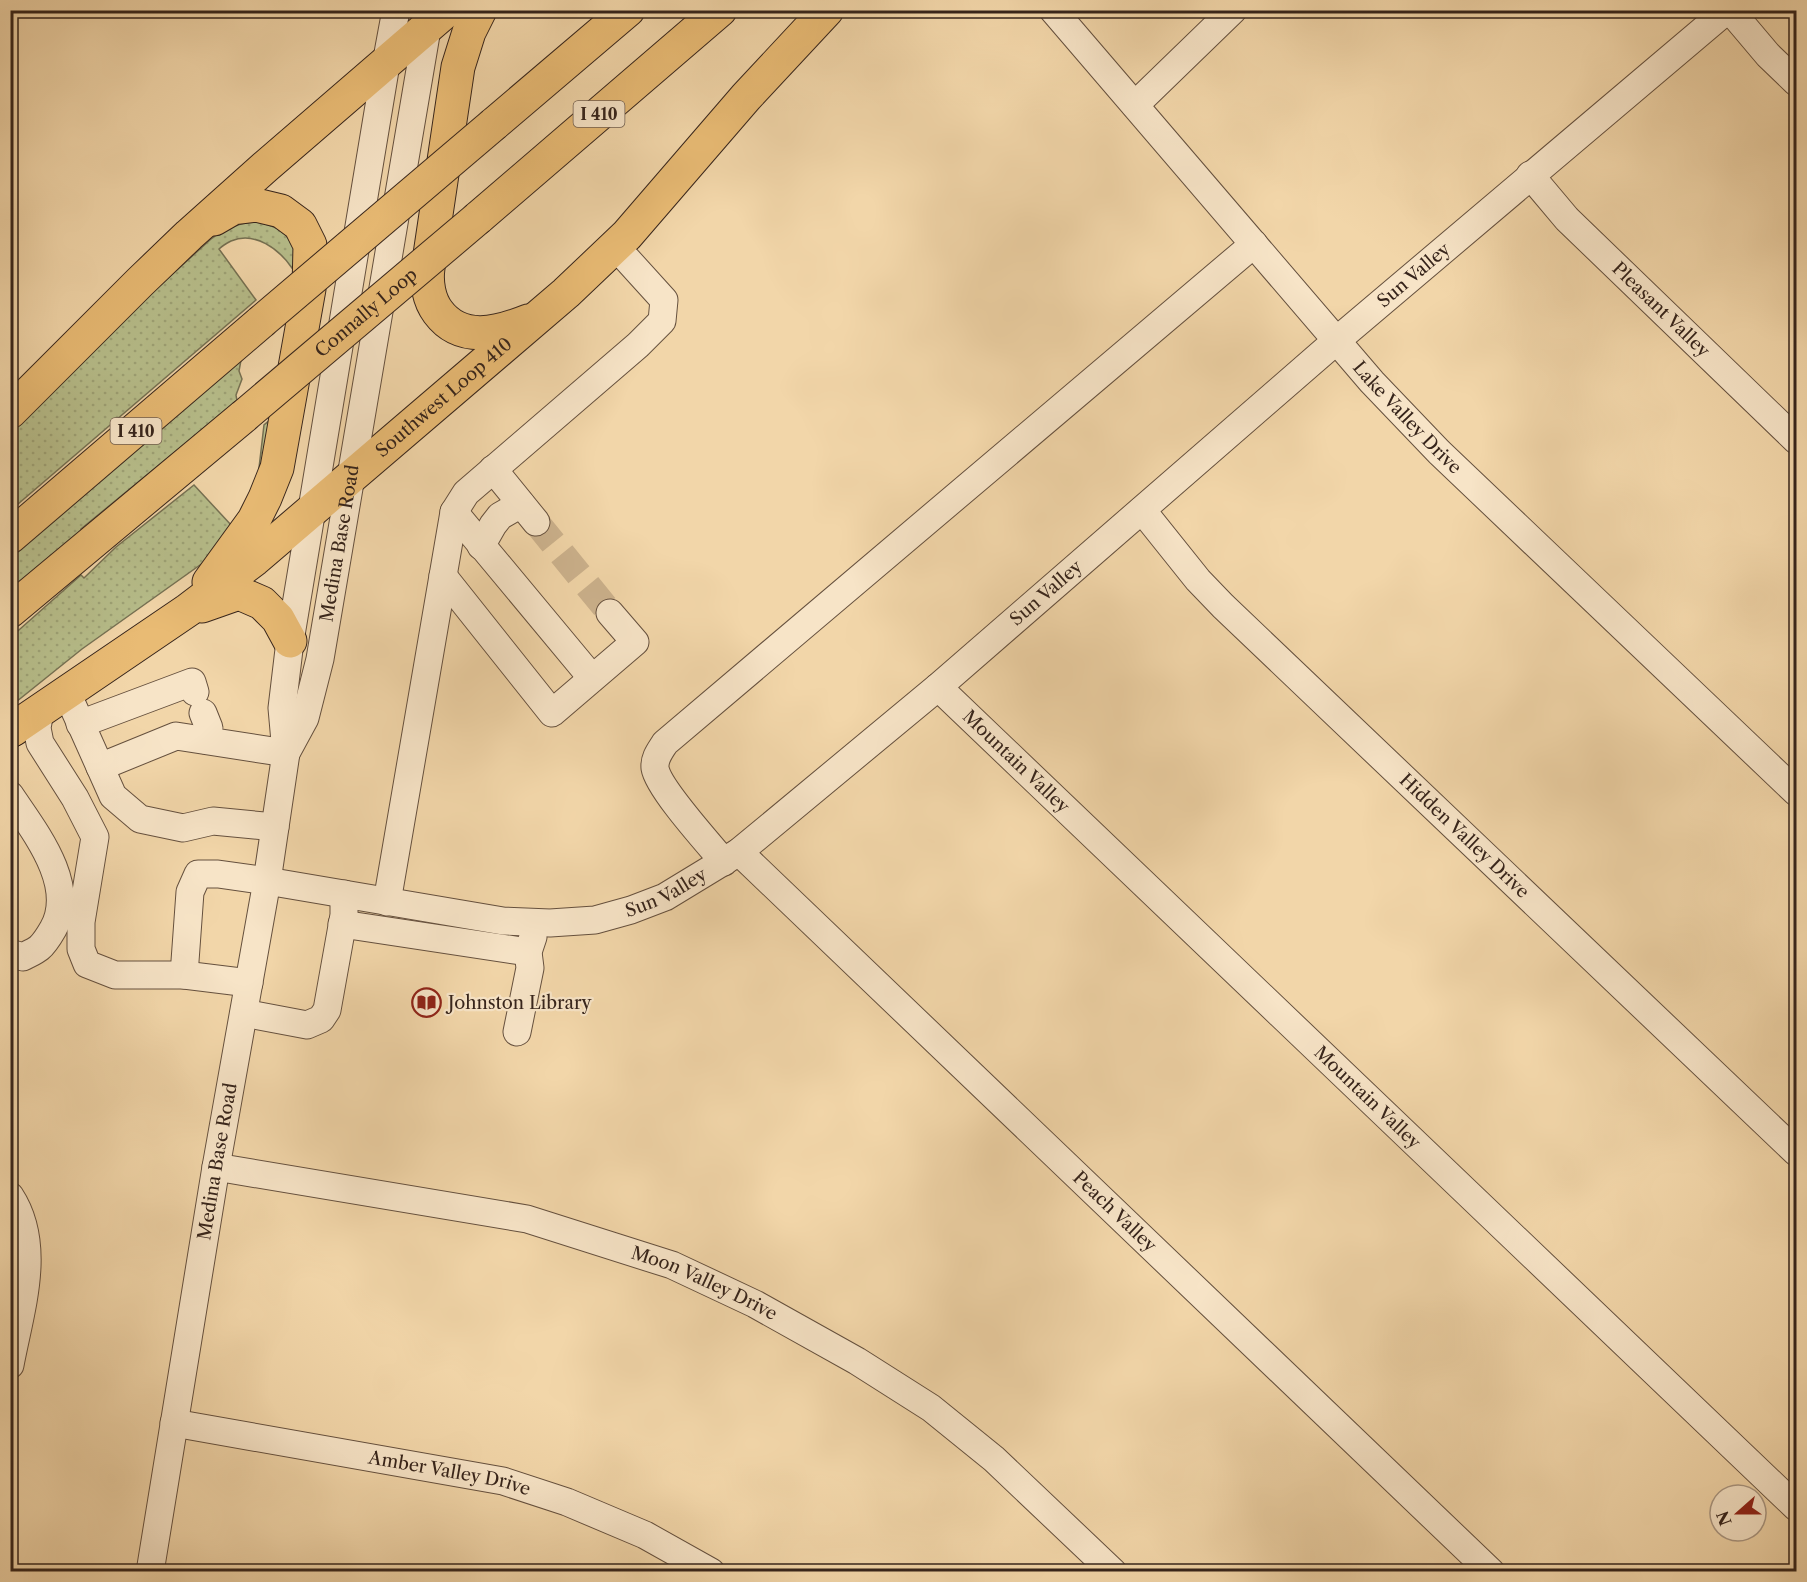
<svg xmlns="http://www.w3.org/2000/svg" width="1807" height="1582" font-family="'Libre Caslon Text',serif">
	<defs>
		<pattern id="grass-dots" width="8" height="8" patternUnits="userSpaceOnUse" patternTransform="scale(1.5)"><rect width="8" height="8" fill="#b7be8b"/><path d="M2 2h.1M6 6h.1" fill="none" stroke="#9ea377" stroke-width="1.8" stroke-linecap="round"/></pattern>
	</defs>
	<rect width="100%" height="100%" fill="#f2d6a9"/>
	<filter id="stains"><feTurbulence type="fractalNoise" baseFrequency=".00333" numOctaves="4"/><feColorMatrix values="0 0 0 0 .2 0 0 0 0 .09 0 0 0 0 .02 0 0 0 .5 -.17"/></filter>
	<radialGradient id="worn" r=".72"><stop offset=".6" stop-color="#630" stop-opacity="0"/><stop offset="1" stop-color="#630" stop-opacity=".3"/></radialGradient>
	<!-- grass -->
	<g fill="url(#grass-dots)" stroke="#767153" stroke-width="1.5">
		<path d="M257 222C288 229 286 234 301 261L292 268C279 249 255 231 231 241 227 243 222 246 219 249L256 300 11 510V430L93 346 211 239C225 228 238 223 257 222Z"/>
		<polygon points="241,360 239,371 242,379 236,395 237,401 81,529 82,533 11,594 11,554 220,374"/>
		<polygon points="271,419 260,489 207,560 82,649 11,706 11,637 81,575 84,578 116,547 194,485 232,526 257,485 264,425"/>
	</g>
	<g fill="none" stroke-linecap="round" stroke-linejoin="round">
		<!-- minor-tunnel -->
		<polyline stroke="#ccb28d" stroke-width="27" stroke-dasharray="27 14" stroke-linecap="butt" points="536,522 610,613"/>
		<defs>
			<g id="minor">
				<path id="s1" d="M1053 10 1372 382 1439 452 1796 792"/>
				<polyline points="1730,10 1768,55 1796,82"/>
				<polyline points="1135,105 1233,10"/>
				<path id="s2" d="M1530 175 1567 219 1796 440"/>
				<polyline points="493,469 536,522"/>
				<path id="s3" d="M1142 510 1198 580 1223 606 1796 1152"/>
				<polyline points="454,512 592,678"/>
				<polyline points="481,546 493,525 500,516 521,504"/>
				<polyline points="443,576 552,713 635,642 610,613"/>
				<path id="s4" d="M938 687 1796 1507"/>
				<polyline points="67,693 113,796 140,819 183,828 213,821 275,827"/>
				<polyline points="40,711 37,728 40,743 75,798 95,837 81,922 81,949 87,964 115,975 184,975 249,983"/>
				<polyline points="203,713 209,728 205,740"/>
				<polyline points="80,724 192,682 195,692"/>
				<path id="s5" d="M286 753 305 718 320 659 429 17"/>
				<polyline points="100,767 176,736 286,753"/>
				<path d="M10 795C34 831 78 885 53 929 49 936 45 943 39 948 34 952 28 954 23 957L10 953"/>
				<path id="s6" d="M739 852 1491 1572"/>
				<path d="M724 862C709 844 658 788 655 768 654 758 660 751 665 743L1254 244"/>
				<polyline points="387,902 454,512 466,493 638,345 662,321 664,300 615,246"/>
				<polyline points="342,924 528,952"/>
				<path id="s7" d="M184 975 190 892 198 874H218L267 881 503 921 550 923 595 920 631 910 665 897 739 852 938 687 1336 341 1727 10"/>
				<polyline points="244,1013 307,1025 321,1019 327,1010 344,915 344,894"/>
				<polyline points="517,1032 530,968 528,952 533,937"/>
				<path id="s8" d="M216 1167 527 1219 672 1265 755 1304 857 1361 931 1408 994 1459 1113 1572"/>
				<path d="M10 1196C43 1246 20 1311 10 1365"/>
				<path id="s9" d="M174 1423 503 1481 567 1502 645 1535 711 1572"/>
				<path id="s10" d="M150 1572 216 1167 267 881 286 753 282 708 290 641 386 64 396 10"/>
			</g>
			<g id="major">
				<path d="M480 10 469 32 458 67 428 268C426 283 429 300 438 312 461 343 498 333 528 321"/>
				<polyline points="10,412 140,282 189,235 265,167 447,10"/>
				<polyline points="209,582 254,520 265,498 277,468 309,289 310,245 300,225 281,211 256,205 233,208 214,219"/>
				<polyline points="202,606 239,593 262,603 278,619 290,641"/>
				<path id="s11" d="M10 731 188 610 255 559 566 293 627 235 746 97 827 10"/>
			</g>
			<g id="highway">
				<polyline points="494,124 628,10"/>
				<polyline points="478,218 720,10"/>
				<polyline points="10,537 261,322"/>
				<polyline points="10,611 244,416"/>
				<polyline points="10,731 14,729"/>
			</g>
		</defs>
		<!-- minor casing -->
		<use href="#minor" stroke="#65503e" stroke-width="29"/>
		<!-- major casing -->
		<use href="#major" stroke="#36241b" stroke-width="35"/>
		<!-- highway casing -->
		<use href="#highway" stroke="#36241b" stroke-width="35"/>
		<!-- minor -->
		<use href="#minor" stroke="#f7e4c7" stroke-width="27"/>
		<!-- major -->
		<use href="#major" stroke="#e9bb74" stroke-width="33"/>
		<!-- highway -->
		<use href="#highway" stroke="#e9bb74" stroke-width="33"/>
		<defs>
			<g id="highway-bridge">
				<polyline points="261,322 494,124"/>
				<path id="s12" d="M244 416 478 218"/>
			</g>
		</defs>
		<!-- highway-bridge casing -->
		<use href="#highway-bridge" stroke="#36241b" stroke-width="35" stroke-linecap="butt"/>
		<!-- highway-bridge -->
		<use href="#highway-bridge" stroke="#e9bb74" stroke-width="33"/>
	</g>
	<!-- icons -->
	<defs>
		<symbol id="library-ring" viewBox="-11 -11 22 22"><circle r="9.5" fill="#f7e4c7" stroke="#8f2418" stroke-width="1.5"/><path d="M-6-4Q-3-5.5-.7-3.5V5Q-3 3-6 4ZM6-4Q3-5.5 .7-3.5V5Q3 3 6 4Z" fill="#8f2418"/></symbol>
	</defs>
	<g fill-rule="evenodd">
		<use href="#library-ring" x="410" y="986" width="33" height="33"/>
	</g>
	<g text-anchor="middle" stroke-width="4.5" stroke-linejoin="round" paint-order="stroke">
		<!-- shield labels -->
		<g fill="#f7e4c7" stroke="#705e4f" stroke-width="1.5">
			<rect x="573.5" y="101" width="51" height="26" rx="4.5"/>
			<rect x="110.5" y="418" width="51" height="26" rx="4.5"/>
		</g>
		<g font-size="16" font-weight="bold" fill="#36241b">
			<text x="599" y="120">I 410</text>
			<text x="136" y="437">I 410</text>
		</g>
		<!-- street labels -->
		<g font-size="18" fill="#36241b" stroke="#f7e4c7">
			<text dy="6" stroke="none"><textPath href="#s7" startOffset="1552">Sun Valley</textPath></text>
			<text dy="6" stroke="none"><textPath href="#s2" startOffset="188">Pleasant Valley</textPath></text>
			<text dy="6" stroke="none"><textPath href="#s12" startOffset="160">Connally Loop</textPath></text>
			<text dy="6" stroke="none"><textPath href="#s11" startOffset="548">Southwest Loop 410</textPath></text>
			<text dy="6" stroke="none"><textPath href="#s1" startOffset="540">Lake Valley Drive</textPath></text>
			<text dy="6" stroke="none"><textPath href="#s5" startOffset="218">Medina Base Road</textPath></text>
			<text dy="6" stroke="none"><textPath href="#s7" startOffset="1066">Sun Valley</textPath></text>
			<text dy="6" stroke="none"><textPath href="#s4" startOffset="108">Mountain Valley</textPath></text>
			<text dy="6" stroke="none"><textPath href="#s3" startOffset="459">Hidden Valley Drive</textPath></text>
			<text dy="6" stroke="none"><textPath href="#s7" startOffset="580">Sun Valley</textPath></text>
			<text dy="6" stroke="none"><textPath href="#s4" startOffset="594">Mountain Valley</textPath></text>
			<text dy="6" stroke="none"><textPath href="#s10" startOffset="416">Medina Base Road</textPath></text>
			<text dy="6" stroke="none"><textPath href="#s6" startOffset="520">Peach Valley</textPath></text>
			<text dy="6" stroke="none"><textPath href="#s8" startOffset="504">Moon Valley Drive</textPath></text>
			<text dy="6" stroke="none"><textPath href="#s9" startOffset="280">Amber Valley Drive</textPath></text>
		</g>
		<!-- poi labels -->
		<g font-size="18" fill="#36241b" stroke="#f7e4c7" text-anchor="start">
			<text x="448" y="1009">Johnston Library</text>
		</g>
	</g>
	<!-- margin -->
	<rect width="1807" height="1582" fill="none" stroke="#f2d6a9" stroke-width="36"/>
	<rect x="12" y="12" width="1783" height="1558" fill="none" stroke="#36241b" stroke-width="3"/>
	<rect x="18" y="18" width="1771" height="1546" fill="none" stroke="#36241b" stroke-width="1.5"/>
	<!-- north arrow -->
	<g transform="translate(1738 1513) rotate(249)"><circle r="28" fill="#f7e4c7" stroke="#aa9782" stroke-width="1.5"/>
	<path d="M0-4.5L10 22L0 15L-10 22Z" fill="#8f2418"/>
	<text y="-9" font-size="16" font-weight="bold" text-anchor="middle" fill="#36241b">N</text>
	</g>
	<rect width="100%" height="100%" filter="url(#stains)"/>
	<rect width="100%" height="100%" fill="url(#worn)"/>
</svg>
